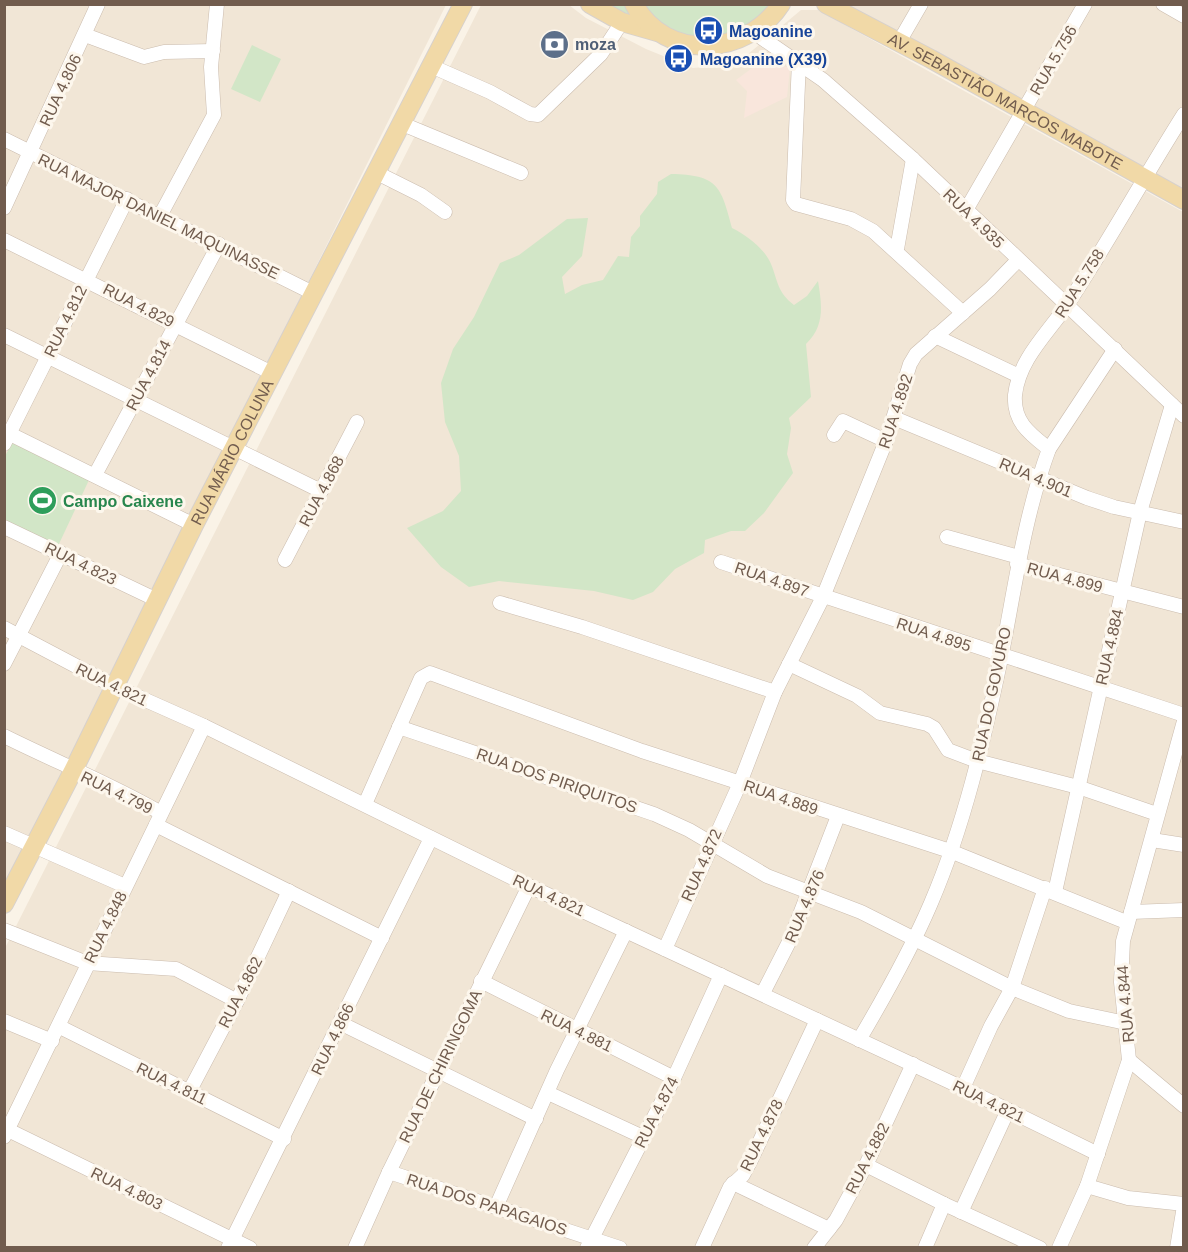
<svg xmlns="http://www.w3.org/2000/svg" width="1188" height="1252" font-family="Helvetica,sans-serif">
	<rect width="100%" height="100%" fill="#faf3e7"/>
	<!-- residential -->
	<g fill="#f1e6d6">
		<polygon points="5,5 446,5 5,892"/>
		<polygon points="481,5 569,5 586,18 646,49 693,68 736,64 801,10 818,10 1183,212 1183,1247 5,1247 4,950"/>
		<polygon points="844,5 1183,5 1183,199"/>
	</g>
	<!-- commercial -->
	<polygon fill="#f9e6dc" points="763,60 790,68 787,97 744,118 747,91 736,80"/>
	<!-- green -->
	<g fill="#d2e6c7">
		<polygon points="594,5 780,5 715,46"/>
		<polygon points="252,45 281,59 260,102 231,89"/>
		<path d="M671 174C717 175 721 185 732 228 746 235 765 249 771 264 778 281 777 292 794 305L807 296 818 281C822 305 825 326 806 344L811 397 789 418 791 428 787 454 793 473 764 513 745 531H731L705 540 704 553 675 569 653 592 633 600 594 591 499 581 469 587 441 567 407 528 443 511 461 491 459 456 445 422 441 383 453 349 474 317 500 263 519 255 567 219 588 218 582 256 562 277 565 294 582 285 603 280 618 256 629 257 631 237 640 226V216L657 194 658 182Z"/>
		<polygon points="12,443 89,480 58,546 5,521 4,458"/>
	</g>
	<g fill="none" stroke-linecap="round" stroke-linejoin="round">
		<defs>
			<g id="minor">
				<polyline points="1163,4 1184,16"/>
				<polyline points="756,31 762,38 823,80 913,159 1184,416"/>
				<polyline points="85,35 144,57 164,52 213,51"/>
				<polyline points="899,42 921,4"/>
				<polyline points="799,61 793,200 796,204 851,219 873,231 963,313"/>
				<polyline points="431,66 490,92 530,114 538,115 601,54 622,22"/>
				<polyline points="400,123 521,173"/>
				<polyline points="4,139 313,293"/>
				<polyline points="375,172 421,195 445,212"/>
				<polyline points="4,208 98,4"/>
				<polyline points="966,210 1085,4"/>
				<polyline points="161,214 214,115 211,67 217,4"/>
				<polyline points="4,240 272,373"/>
				<polyline points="897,249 913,159"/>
				<polyline points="4,335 321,491"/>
				<polyline points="935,336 1019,376"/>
				<polyline points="894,418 1087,498 1114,507 1184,522"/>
				<polyline points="4,431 194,525"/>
				<polyline points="834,435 843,421 886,441"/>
				<polyline points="4,444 127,199"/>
				<path d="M1049 449C1030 434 1013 422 1015 395 1019 359 1048 333 1067 305 1108 243 1144 177 1184 114"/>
				<polyline points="95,475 219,244"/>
				<polyline points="4,527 157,600"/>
				<polyline points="947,537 1019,557"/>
				<polyline points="285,560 357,422"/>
				<polyline points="721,562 1184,715"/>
				<polyline points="1017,564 1184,607"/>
				<polyline points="500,603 582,627 775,692"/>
				<polyline points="4,628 114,686 204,726 529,886 963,1088 1098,1154"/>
				<polyline points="4,664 61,553"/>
				<polyline points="789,664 857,696 880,713 927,724 934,728 948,750 977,761 1078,787 1157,814"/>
				<polyline points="399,727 654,814 689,830 767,876 861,912 1012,988 1069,1011 1126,1023"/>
				<path d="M4 736C56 762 111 784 161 813"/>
				<polyline points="365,804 421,678 430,673 642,751 950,851 1126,922"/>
				<polyline points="156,825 382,938"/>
				<polyline points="4,833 125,886"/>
				<polyline points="1152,840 1184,845"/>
				<polyline points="1055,892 1140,512 1172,405"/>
				<polyline points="1131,912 1184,910"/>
				<polyline points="4,930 87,963 176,969 237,1001"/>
				<polyline points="665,949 740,783 775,692 823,597 886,441 910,364 916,354 990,289 1018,260"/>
				<polyline points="481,981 674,1078"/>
				<polyline points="763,993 790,940 838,816"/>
				<polyline points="4,1021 52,1041"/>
				<polyline points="340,1023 536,1119"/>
				<polyline points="60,1027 284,1139"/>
				<path d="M859 1040C885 996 911 950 931 903 964 826 984 740 1001 658 1015 588 1024 517 1049 449L1115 349"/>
				<polyline points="1129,1060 1184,1106"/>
				<polyline points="963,1088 991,1026 1012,988 1045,888"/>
				<polyline points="189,1092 237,1001 289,891"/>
				<polyline points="548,1093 643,1137"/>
				<polyline points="4,1128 250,1248"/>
				<polyline points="4,1137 204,726"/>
				<polyline points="866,1165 944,1204 1040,1248"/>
				<polyline points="389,1172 620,1248"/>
				<polyline points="733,1183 829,1229"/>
				<polyline points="1087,1186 1128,1198 1184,1204"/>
				<polyline points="496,1207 557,1070 626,931"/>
				<polyline points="961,1212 1008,1110"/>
				<polyline points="228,1248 431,838"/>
				<polyline points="355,1248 389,1172 529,886"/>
				<polyline points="587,1248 674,1078 721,975"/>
				<polyline points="702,1248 730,1187 743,1175 750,1162 817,1020"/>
				<polyline points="814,1248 836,1220 866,1165 913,1064"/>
				<polyline points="925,1248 944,1204"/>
				<polyline points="1059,1248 1087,1186 1129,1060 1121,982 1123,941 1184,721"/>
				<polyline points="1177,1248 1184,1206"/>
			</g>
			<g id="major">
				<polyline points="590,4 622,22 657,32"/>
				<path d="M634 4C666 63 747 56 781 4"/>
				<path id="s1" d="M826 4 931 59 1184 200"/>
				<path id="s2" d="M4 904 73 771 194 525 463 4"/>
			</g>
		</defs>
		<!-- minor casing -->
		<use href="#minor" stroke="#cbbcae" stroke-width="15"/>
		<!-- major casing -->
		<use href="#major" stroke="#d7d1cd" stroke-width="20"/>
		<!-- minor -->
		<use href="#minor" stroke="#fff" stroke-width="14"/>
		<!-- major -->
		<use href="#major" stroke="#f1d9a7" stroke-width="18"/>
	</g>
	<!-- icons -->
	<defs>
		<symbol id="bus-disc" viewBox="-11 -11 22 22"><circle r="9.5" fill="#1a4fb4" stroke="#fdf7ed"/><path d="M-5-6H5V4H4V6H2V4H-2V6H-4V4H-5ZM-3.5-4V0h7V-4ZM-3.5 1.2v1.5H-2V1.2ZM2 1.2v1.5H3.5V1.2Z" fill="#fff"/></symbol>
		<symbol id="bank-disc" viewBox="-11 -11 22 22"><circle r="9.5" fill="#5c6f8a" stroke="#fdf7ed"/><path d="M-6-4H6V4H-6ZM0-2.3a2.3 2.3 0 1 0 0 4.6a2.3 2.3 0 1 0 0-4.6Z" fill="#fff"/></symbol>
		<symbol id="stadium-disc" viewBox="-11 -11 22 22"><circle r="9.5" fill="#2e9e5b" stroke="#fdf7ed"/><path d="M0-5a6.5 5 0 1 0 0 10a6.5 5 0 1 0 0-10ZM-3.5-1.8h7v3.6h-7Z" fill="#fff"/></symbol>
	</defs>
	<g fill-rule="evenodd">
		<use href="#bus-disc" x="692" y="14" width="33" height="33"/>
		<use href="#bank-disc" x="538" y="28" width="33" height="33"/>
		<use href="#bus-disc" x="662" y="42" width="33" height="33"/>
		<use href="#stadium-disc" x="26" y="484" width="33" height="33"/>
	</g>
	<g text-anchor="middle" stroke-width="6" stroke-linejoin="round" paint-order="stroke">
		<!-- transit labels -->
		<g font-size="16" font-weight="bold" fill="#164399" stroke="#fdf7ed" text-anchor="start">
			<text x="729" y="37">Magoanine</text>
			<text x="700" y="65">Magoanine (X39)</text>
		</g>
		<!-- service labels -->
		<g font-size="16" font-weight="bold" fill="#4e5e75" stroke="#fdf7ed" text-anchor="start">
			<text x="575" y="50">moza</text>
		</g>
		<!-- street labels -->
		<g font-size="16" fill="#715c4e" stroke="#fdf7ed">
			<text transform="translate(1053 60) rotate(-60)" y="6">RUA 5.756</text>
			<text transform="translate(60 90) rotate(-65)" y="6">RUA 4.806</text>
			<text dy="6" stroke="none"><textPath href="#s1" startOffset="204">AV. SEBASTIÃO MARCOS MABOTE</textPath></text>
			<text transform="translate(159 216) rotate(26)" y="6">RUA MAJOR DANIEL MAQUINASSE</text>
			<text transform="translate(974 218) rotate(44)" y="6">RUA 4.935</text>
			<text transform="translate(1079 283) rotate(-58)" y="6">RUA 5.758</text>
			<text transform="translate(139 305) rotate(27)" y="6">RUA 4.829</text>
			<text transform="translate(65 321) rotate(-64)" y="6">RUA 4.812</text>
			<text transform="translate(148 375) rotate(-62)" y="6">RUA 4.814</text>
			<text transform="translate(895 411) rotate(-72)" y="6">RUA 4.892</text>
			<text dy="6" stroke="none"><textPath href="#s2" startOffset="506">RUA MÁRIO COLUNA</textPath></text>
			<text transform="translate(1036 477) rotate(23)" y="6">RUA 4.901</text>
			<text transform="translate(321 491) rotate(-62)" y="6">RUA 4.868</text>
			<text transform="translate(81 563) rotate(26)" y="6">RUA 4.823</text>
			<text transform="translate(1065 577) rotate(15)" y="6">RUA 4.899</text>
			<text transform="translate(772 579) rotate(19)" y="6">RUA 4.897</text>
			<text transform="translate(934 634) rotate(18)" y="6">RUA 4.895</text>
			<text transform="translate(1109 647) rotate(-77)" y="6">RUA 4.884</text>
			<text transform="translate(112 684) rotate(26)" y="6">RUA 4.821</text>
			<text transform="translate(991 694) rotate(-78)" y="6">RUA DO GOVURO</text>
			<text transform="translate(557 780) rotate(19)" y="6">RUA DOS PIRIQUITOS</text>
			<text transform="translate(117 792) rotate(26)" y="6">RUA 4.799</text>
			<text transform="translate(781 797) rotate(19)" y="6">RUA 4.889</text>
			<text transform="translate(701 865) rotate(-66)" y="6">RUA 4.872</text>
			<text transform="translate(549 895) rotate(25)" y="6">RUA 4.821</text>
			<text transform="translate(804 906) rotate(-67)" y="6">RUA 4.876</text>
			<text transform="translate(105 927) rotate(-64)" y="6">RUA 4.848</text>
			<text transform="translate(240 992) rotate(-63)" y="6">RUA 4.862</text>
			<text transform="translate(1125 1004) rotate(-95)" y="6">RUA 4.844</text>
			<text transform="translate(577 1030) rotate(26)" y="6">RUA 4.881</text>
			<text transform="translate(332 1039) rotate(-64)" y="6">RUA 4.866</text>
			<text transform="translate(440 1066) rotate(-64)" y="6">RUA DE CHIRINGOMA</text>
			<text transform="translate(172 1083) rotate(26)" y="6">RUA 4.811</text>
			<text transform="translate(989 1101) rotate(26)" y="6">RUA 4.821</text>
			<text transform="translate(656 1112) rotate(-63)" y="6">RUA 4.874</text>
			<text transform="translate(761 1135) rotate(-64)" y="6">RUA 4.878</text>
			<text transform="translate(867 1158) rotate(-63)" y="6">RUA 4.882</text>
			<text transform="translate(127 1188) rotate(26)" y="6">RUA 4.803</text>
			<text transform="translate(487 1204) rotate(18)" y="6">RUA DOS PAPAGAIOS</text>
		</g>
		<!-- leisure labels -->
		<g font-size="16" font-weight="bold" fill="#27864d" stroke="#fdf7ed" text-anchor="start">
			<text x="63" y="507">Campo Caixene</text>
		</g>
	</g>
	<!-- border -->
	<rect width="1188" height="1252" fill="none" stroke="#715c4e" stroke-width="12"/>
</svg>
